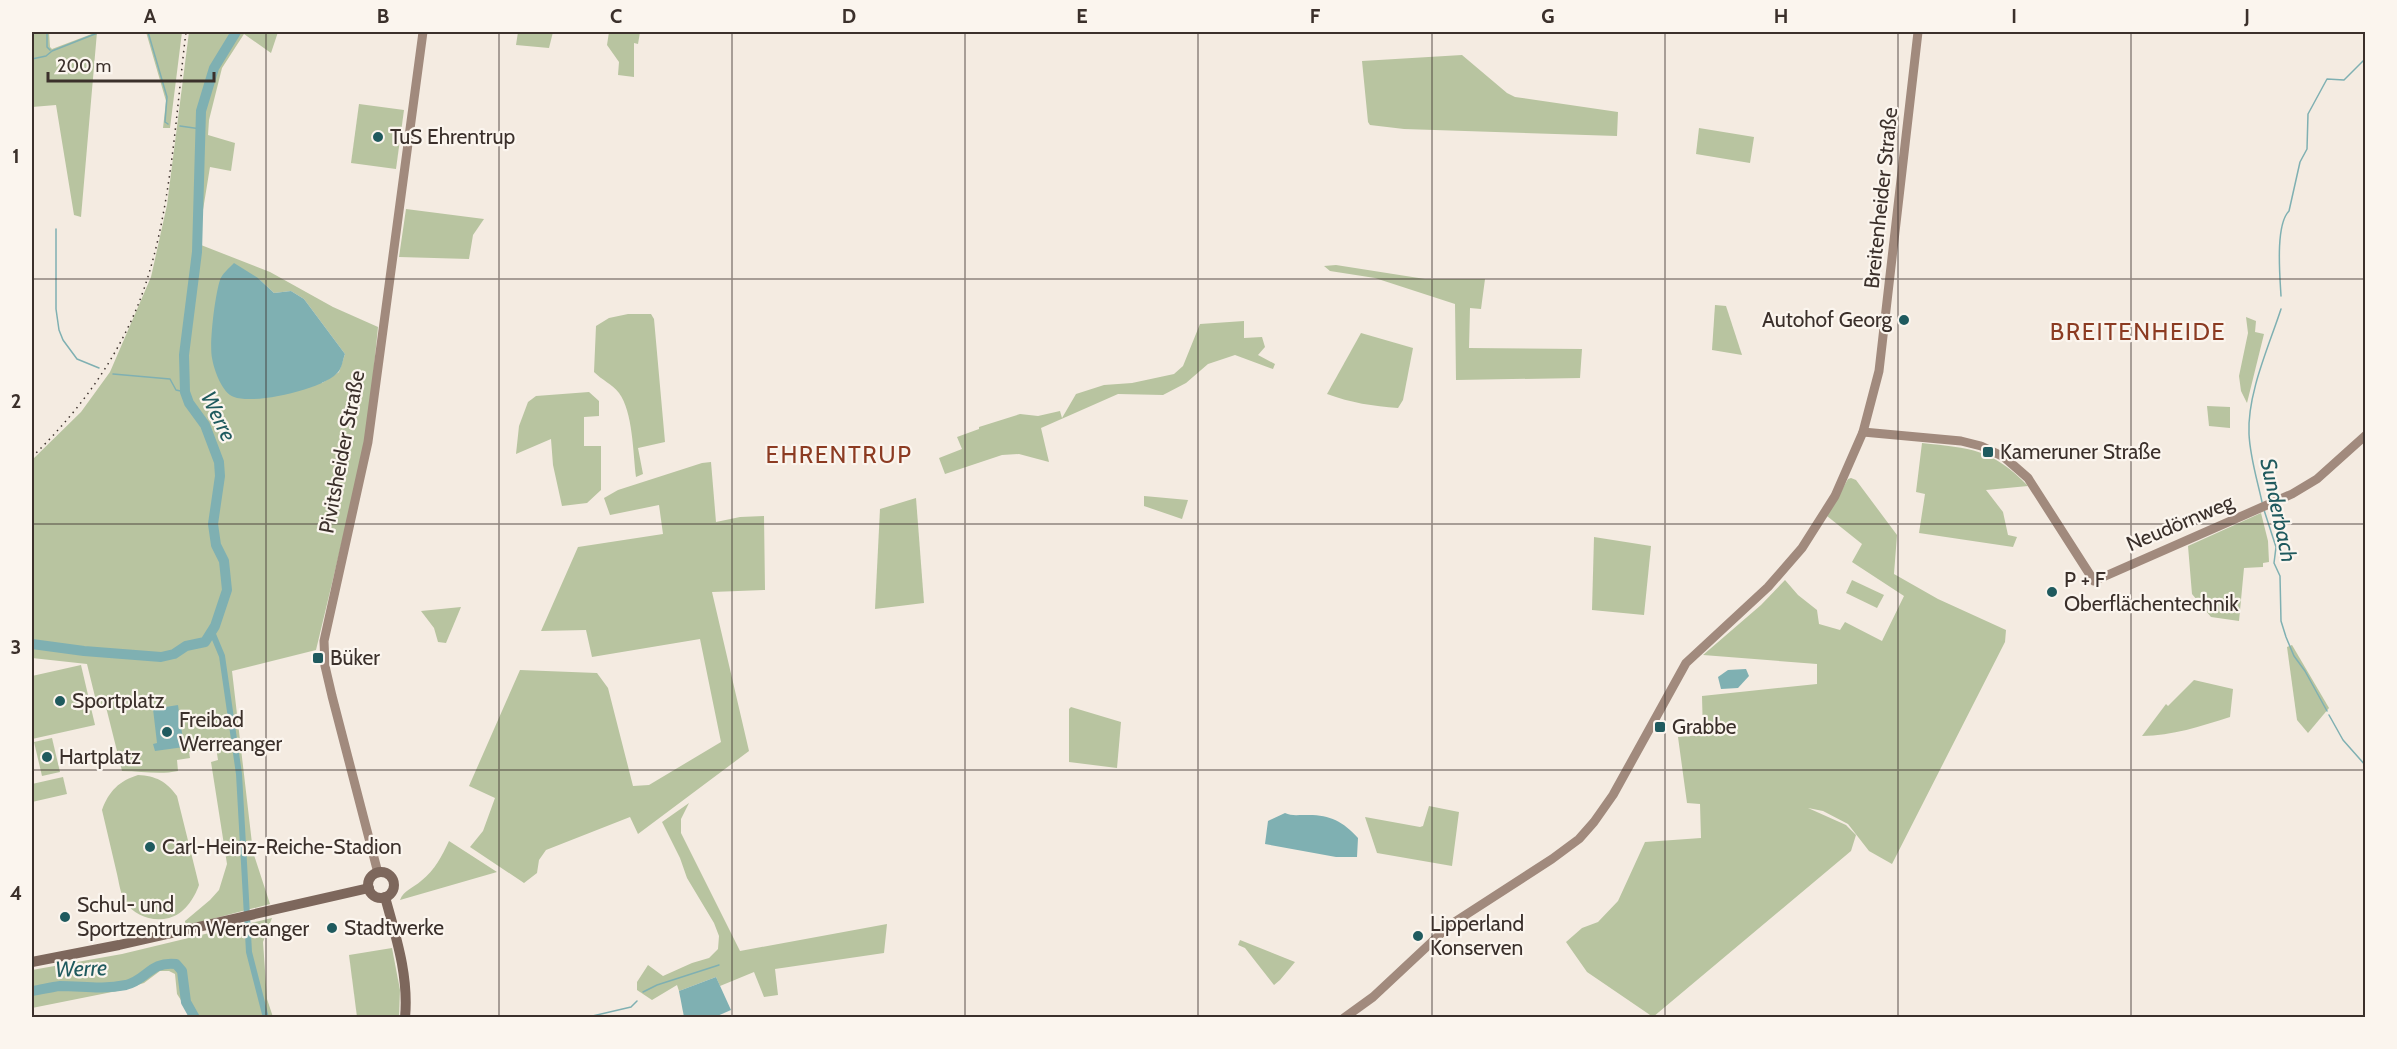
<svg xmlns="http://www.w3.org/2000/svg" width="2397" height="1049" font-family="Cabin,sans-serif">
	<rect width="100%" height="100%" fill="#f4ebe1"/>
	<!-- green -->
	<g fill="#b8c4a0" fill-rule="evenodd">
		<polygon points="32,32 49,32 50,47 52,49 97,32 81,217 74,215 56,105 32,107"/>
		<polygon points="146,32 182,32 170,128 163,128 166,101"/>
		<path d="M189 32H207L210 34 216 32H278L271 53 244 34 222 68 209 120 208 135 235 143 231 171 210 167 202 216 201 245 270 272 333 307 378 327 369 417 357 479 316 650 232 671 253 852 270 904 185 926V921L210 900 219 890 227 864 211 762 218 760 215 741 209 742V749L189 752 190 758 177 760 178 771C159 775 142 771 122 771L105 703 97 705 87 664 32 658V460L81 412 110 372 151 277 167 205ZM258 278 274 293 291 291 304 299 345 354 339 372 322 383Z"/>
		<polygon points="518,32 553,32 549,48 516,45"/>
		<polygon points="609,32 640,32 638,44 634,43 634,77 618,75 619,62 607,45"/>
		<polygon points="1462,55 1507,93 1515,97 1618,112 1617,136 1404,129 1370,125 1368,122 1362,61"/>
		<polygon points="359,104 404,110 396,169 351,163"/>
		<polygon points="1699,128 1754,137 1750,163 1696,154"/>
		<polygon points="406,209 484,219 473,235 469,259 399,257"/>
		<polygon points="1336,265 1425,279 1485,279 1481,309 1470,308 1469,348 1582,349 1580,378 1456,380 1455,304 1375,278 1330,271 1324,266"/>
		<polygon points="1715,305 1726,306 1742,355 1712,350"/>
		<path d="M628 314H651L654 319 665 442 638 448 643 474 636 477C633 453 633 412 619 393 612 384 602 380 594 372L596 326 609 318Z"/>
		<polygon points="2246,317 2256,321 2255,332 2264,334 2247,403 2241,391 2239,376 2248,333"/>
		<polygon points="1244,321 1244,338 1262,337 1265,347 1258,355 1275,364 1273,369 1235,355 1208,364 1186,383 1163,395 1118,394 1041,428 1049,462 1019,454 1002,455 945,474 939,458 962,449 957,437 979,429 979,427 1020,414 1038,416 1060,411 1062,418 1076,394 1104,385 1132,383 1174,374 1183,366 1200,324"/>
		<path d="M1361 333 1413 348 1403 400 1398 408C1373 406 1351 403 1327 394Z"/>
		<polygon points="589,392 599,401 599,416 584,417 584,446 601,446 601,490 587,503 562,506 553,465 551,439 516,454 519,426 528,402 536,396"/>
		<polygon points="2207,406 2230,407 2230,428 2209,426"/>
		<path d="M1922 443C1970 448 1993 449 2028 486L1986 490 2003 512 2008 535 2017 537 2013 547 1919 533 1925 494 1916 492Z"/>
		<polygon points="711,462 716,522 740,517 764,516 765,590 712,592 749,751 638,834 630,817 546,850 539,860 537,873 524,883 470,847 483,831 495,798 469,786 520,670 597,673 608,688 633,786 649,785 721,742 700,639 592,657 586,630 541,631 578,547 663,534 659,505 610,515 604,498 618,490 702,463"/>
		<polygon points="1851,478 1856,480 1897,535 1894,574 1938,599 2006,630 2005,642 1892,864 1869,851 1848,824 1823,811 1808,808 1846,825 1856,835 1851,851 1653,1017 1587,972 1566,942 1582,928 1598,922 1618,901 1645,842 1701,838 1700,804 1687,803 1678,737 1703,735 1702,696 1817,684 1817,664 1703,655 1761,605 1785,580 1798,595 1817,610 1819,624 1840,630 1845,622 1882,641 1904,596 1852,562 1862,544 1827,516 1848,479"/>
		<polygon points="1144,496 1188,500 1182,519 1144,506"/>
		<polygon points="916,498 924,603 875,609 880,509"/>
		<polygon points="2261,513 2268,541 2269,562 2263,563 2263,567 2244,568 2239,621 2211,617 2192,594 2188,546"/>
		<polygon points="1594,537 1651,546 1644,615 1592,610"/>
		<polygon points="1852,580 1884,595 1877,608 1846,593"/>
		<polygon points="461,607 446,643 438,642 434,628 421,611"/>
		<polygon points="2292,645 2329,708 2308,733 2297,720 2287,647"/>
		<polygon points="81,665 95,725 32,739 32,676"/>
		<path d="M2194 680 2233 689 2230 717C2201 726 2172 736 2142 736L2166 704 2168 706Z"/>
		<polygon points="1071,707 1121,722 1117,768 1069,762 1069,709"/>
		<polygon points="52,738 60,772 42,776 34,742"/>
		<path d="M138 775C156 776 166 781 177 796L199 885C194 899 184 914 169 918 152 922 134 916 125 901 120 893 119 882 117 874 112 853 107 831 102 810 109 791 119 781 138 775Z"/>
		<polygon points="63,777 67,794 32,802 32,784"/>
		<polygon points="689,803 681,819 681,833 740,951 887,924 884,953 775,969 778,995 764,997 754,972 720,986 716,977 679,991 677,985 652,1000 637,990 637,982 648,965 663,976 692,963 709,958 718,949 719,936 714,923 687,878 680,858 662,822"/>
		<polygon points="1429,806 1459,812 1452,866 1377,853 1365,817 1420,827 1423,826"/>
		<path d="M449 841 497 872 400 900C404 890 413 888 421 881 435 870 442 856 449 841Z"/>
		<polygon points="272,918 263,942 267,999 273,1017 192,1017 177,994 175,974 169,971 160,971 144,983 122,990 32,1008 32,970 122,954"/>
		<polygon points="1240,940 1295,962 1280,980 1274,985 1245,948 1238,945"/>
		<polygon points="392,948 400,990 399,1017 357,1017 349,955"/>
	</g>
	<!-- water -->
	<g fill="#7fb0b2">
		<path d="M234 263 258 278 274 293 291 291 304 299 345 354C343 359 342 367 339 371 326 389 254 405 234 397 222 393 214 370 212 358 209 344 215 295 220 280 222 274 229 268 234 263Z"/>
		<polygon points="1746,669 1749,676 1738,688 1721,689 1718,677 1728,670"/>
		<polygon points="178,705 184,747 155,751 153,744 157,743 153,709"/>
		<path d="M1285 813C1291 816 1297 815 1304 815 1328 814 1342 820 1358 838L1357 857H1336L1265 844 1268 821Z"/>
		<polygon points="716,977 731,1010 715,1017 684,1017 679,991"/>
	</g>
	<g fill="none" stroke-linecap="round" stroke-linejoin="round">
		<!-- stream -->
		<g stroke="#7fb0b2" stroke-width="1.5">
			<polyline points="47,32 47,47 50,50"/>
			<polyline points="148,32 167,97 165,122 168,124"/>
			<polyline points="32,59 46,56 52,51 100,32"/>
			<polyline points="180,126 201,129"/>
			<polyline points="56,229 56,309 59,330 63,340 77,359 99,368"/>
			<path d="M2281 296C2280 277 2275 225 2289 211L2300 162 2307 149 2308 114 2327 79 2344 80 2366 58"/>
			<polyline points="113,374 170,379 176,390 185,392"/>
			<path d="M2262 502C2257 479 2250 457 2249 434 2247 394 2269 346 2281 309"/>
			<polyline points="2264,510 2276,547 2274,563 2280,576 2281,621 2286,637 2294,656 2305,671 2327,711"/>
			<polyline points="2329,715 2343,740 2366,766"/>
			<polyline points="643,992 657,985 719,965"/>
			<polyline points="584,1018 631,1007 637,1001"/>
		</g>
		<!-- canal -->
		<polyline stroke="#7fb0b2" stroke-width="6" points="212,632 222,656 239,774 249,952 266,1018"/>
		<!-- river -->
		<g stroke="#7fb0b2" stroke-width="10">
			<polyline points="32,644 84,651 161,657 174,654 186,646 205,642 215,626 227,590 224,561 216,545 213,524 220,476 219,462 205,425 189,403 185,392 184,355 197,252 201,111 214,68 236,32"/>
			<path d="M32 991C41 990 50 987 60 986 84 986 100 990 126 985 147 980 150 961 176 964L182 971 186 1002 195 1018"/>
		</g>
		<!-- secondary -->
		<g stroke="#a18a7d" stroke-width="9">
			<polyline points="1863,432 1961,441 1981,446 2004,457 2028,478 2094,581 2292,494 2317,479 2366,435"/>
			<polyline points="378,873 332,696 325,666 324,641 368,442 423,32"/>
			<polyline points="1344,1018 1373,997 1450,925 1552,859 1579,839 1594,822 1613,795 1686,663 1768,587 1802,548 1835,496 1863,432 1879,371 1918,32"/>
		</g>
		<!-- primary -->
		<g stroke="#7d675c" stroke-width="10">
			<circle cx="381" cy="885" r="13"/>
			<path d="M385 897C396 937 409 976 405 1018"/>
			<polyline points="32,962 119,945 369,888"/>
		</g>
		<!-- rail -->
		<path stroke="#3b302b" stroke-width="1.5" stroke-dasharray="1.5 4.5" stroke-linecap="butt" d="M32 457C77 413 114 364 138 305 171 222 175 120 186 32"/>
	</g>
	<!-- grid -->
	<path fill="none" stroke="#3b302b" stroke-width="1.5" stroke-opacity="0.55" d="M266 32V1018M499 32V1018M732 32V1018M965 32V1018M1198 32V1018M1432 32V1018M1665 32V1018M1898 32V1018M2131 32V1018M32 279H2366M32 524H2366M32 770H2366"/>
	<!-- markers -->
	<g fill="#1f5a5e" stroke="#fbf5ee" stroke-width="2">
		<circle cx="378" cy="137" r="6"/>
		<circle cx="1904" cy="320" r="6"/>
		<rect x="1982" y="446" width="12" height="12" rx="3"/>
		<circle cx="2052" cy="592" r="6"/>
		<rect x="312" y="652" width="12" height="12" rx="3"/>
		<circle cx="60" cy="701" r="6"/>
		<rect x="1654" y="721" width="12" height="12" rx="3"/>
		<circle cx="167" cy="732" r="6"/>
		<circle cx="47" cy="757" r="6"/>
		<circle cx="150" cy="847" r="6"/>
		<circle cx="65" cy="917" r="6"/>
		<circle cx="332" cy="928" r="6"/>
		<circle cx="1418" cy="936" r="6"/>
	</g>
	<g text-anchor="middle" stroke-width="4.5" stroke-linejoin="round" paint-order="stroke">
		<!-- poi labels -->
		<g font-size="21" fill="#3b302b" stroke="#fbf5ee" text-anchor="start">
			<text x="390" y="144">TuS Ehrentrup</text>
			<text x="1892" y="327" text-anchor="end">Autohof Georg</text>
			<text x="2000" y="459">Kameruner Straße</text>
			<text x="2064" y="587">P + F<tspan x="2064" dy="24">Oberflächentechnik</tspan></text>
			<text x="330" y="665">Büker</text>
			<text x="72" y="708">Sportplatz</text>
			<text x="179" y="727">Freibad<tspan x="179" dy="24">Werreanger</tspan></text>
			<text x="1672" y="734">Grabbe</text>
			<text x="59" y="764">Hartplatz</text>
			<text x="162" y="854">Carl-Heinz-Reiche-Stadion</text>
			<text x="77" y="912">Schul- und<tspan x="77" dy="24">Sportzentrum Werreanger</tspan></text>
			<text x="1430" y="931">Lipperland<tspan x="1430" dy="24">Konserven</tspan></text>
			<text x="344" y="935">Stadtwerke</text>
		</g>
		<!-- street labels -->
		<g font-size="21" fill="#3b302b" stroke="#fbf5ee">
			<text transform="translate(1881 198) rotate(-84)" y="7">Breitenheider Straße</text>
			<text transform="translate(342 452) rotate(-79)" y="7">Pivitsheider Straße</text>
			<text transform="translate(2180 523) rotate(-23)" y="7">Neudörnweg</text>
		</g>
		<!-- water labels -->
		<g font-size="22" font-style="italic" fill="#1f5a5e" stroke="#fbf5ee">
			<text transform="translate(219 416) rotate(64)" y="8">Werre</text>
			<text transform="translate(2279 510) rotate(78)" y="8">Sunderbach</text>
			<text transform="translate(81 968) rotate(-2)" y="8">Werre</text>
		</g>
		<!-- quarter labels -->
		<g font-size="24" letter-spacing="1.5" fill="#8c3b22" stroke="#fbf5ee">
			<text x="2138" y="340">BREITENHEIDE</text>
			<text x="839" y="463">EHRENTRUP</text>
		</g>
	</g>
	<!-- border -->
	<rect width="2397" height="1049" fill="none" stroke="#fbf5ee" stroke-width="66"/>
	<!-- scale -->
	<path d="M48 72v9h166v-9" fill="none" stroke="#3b302b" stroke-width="3"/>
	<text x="57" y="72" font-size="18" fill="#3b302b" stroke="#fbf5ee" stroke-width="4.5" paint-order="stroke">200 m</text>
	<rect x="33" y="33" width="2331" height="983" fill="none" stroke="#3b302b" stroke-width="2"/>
	<g font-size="20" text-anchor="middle" font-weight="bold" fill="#3b302b">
		<text x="150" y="23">A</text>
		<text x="383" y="23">B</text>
		<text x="616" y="23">C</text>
		<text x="849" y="23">D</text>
		<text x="1082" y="23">E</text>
		<text x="1315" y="23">F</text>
		<text x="1548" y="23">G</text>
		<text x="1781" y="23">H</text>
		<text x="2014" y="23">I</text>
		<text x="2247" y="23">J</text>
		<text x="16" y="163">1</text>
		<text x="16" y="408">2</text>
		<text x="16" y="654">3</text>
		<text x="16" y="900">4</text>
	</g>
</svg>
